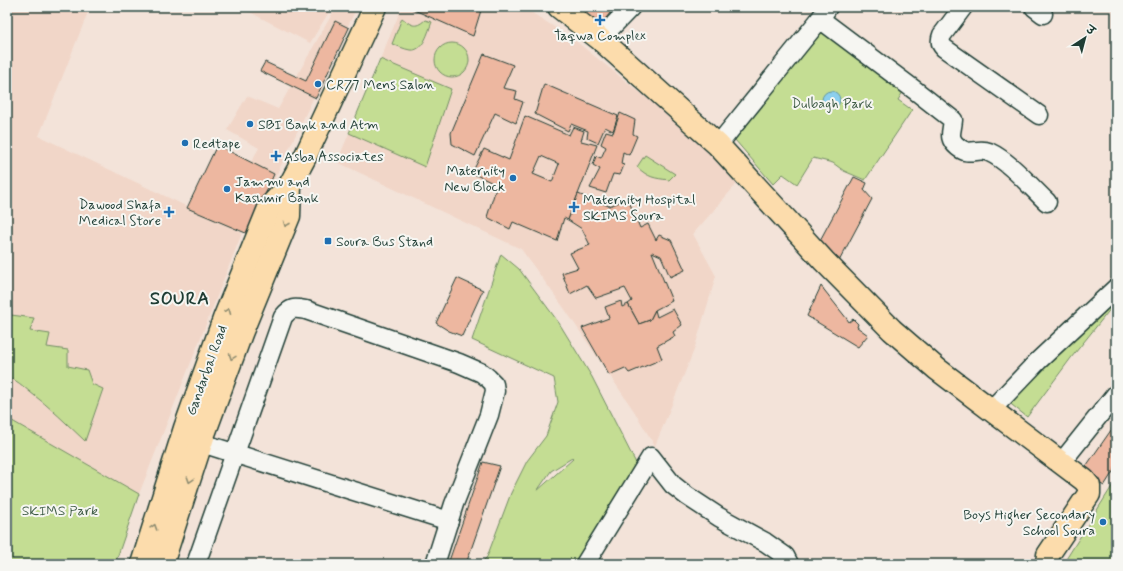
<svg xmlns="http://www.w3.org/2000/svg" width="1123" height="571" font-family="Mynerve,'Playpen Sans Deva',sans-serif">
	<rect width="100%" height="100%" fill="#f3e3d9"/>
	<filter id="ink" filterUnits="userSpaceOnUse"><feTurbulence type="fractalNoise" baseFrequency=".025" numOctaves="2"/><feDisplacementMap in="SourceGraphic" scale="8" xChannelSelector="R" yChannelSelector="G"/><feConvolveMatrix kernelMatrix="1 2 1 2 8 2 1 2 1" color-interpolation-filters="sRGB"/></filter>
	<g filter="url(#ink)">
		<!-- built -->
		<g fill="#f1d6c8">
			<polygon points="7,7 90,7 39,136 188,207 217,145 251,162 259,148 227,130 247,96 278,109 336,7 357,7 248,234 230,226 242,233 139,494 115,564 7,564"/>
			<polygon points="240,7 332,7 310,43"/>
			<polygon points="402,7 523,7 573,39 652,102 712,152 741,179 693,234 716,276 694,350 655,446 634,411 564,308 521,249 337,162"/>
		</g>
		<!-- green -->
		<g fill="#c4dd93" stroke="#728d64" fill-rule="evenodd">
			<path d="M402 18C411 25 415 29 425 20L432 22C428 31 424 52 410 50 404 49 398 46 392 44Z"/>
			<polygon points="820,23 906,87 898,100 912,110 865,180 844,171 833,163 813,158 797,184 783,174 773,184 735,140"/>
			<circle cx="452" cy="60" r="17"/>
			<polygon points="380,59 451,89 425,167 349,133"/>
			<path d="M645 155 675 174 669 180C654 178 649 178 637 167Z"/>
			<path d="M501 254 519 269 559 323 592 377 639 469 577 564H480L487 557 511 493 527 461 546 436 558 402 554 378 472 340ZM572 458 573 459 537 491 551 471Z"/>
			<polygon points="1116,295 1116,302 1071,358 1027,417 1007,401"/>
			<path d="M7 302 11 303V315L34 318 30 331 50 334 47 347 68 350V366L87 370 92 384 103 389 85 441C67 424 50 407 30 392 23 386 16 380 7 376Z"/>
			<polygon points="7,418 139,494 115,564 7,564"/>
			<polygon points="1116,480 1116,564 1063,564"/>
		</g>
		<!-- water -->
		<circle fill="#8ccfee" stroke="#6095a4" cx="831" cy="100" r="9"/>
		<!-- building -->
		<g fill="#edb7a0" stroke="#1f3d34" fill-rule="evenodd">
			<polygon points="413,7 482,7 473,36 412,9"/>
			<polygon points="576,7 615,7 606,18 611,23 605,33"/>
			<polygon points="335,21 349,28 316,98 260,71 265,62 306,81"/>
			<polygon points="484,54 513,65 503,88 517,91 515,99 523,102 516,123 495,113 475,156 452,144 451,133"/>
			<polygon points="544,84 618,116 613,131 605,127 598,143 587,138 588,131 571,124 568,131 535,114"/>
			<polygon points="620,113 635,120 633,134 637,136 629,155 623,152 621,164 624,165 620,175 613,174 606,193 590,188 600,169 593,165 596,156 601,158 606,147 601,144 606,131 613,133"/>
			<path d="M525 116 569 135 573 127 584 131 581 141 597 145 568 220 564 218 557 241 513 222 510 229 487 217 497 185 472 173 484 149 509 160ZM541 156 559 164 552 182 533 174Z"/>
			<polygon points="217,145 274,174 248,234 187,208"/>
			<polygon points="854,177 867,183 864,190 872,199 837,265 818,244"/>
			<polygon points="578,194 609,206 628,199 640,228 648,224 656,240 659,235 671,240 685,270 670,277 661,256 652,252 672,301 655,310 650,320 639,324 628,304 632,301 625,288 596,298 587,285 570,294 562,273 578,268 570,253 590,245 582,229 568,220"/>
			<polygon points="457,278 483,290 462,336 449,331 436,323"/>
			<polygon points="821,286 847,319 849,322 853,319 858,324 857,327 868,335 858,347 807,316"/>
			<polygon points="621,301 622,307 628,304 639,324 650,320 655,310 657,317 673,309 682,325 673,332 675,336 657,346 662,359 629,373 625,368 609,375 582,328 609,318 605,307"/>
			<polygon points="1116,423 1116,467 1104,486 1082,472"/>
			<polygon points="483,462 500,466 466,564 448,564"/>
		</g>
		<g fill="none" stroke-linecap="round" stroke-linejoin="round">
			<defs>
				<g id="street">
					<path d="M963 7 942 35C940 40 940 44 944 48L1039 115"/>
					<polyline points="1034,7 1043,14"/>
					<path d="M820 19 916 91 953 120C952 132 947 138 958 147 970 157 977 147 989 152 1009 161 1031 187 1047 202"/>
					<polyline points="600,39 631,7"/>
					<polyline points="718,145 820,19 828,7"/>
					<polyline points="991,410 1038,361 1116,288"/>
					<polyline points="189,439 449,521"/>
					<polyline points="1061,463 1116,394"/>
					<path d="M196 564 283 317C291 307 294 308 306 310L459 363 482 373 488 378 494 384 495 391 489 415 454 504 435 564"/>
					<polyline points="585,564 651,457 673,485 687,496 719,517 765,542 785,556 789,564"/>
				</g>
				<g id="primary">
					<polyline points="559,7 600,39 718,145 824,261 892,330 937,369 1084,480 1089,486 1089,494 1048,555 1047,564"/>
					<polyline points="142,564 185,428 224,319 270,206 290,185 305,157 375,7"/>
					<polyline points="162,564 204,434 242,331 289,216 290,185"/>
				</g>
			</defs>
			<!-- street casing -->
			<use href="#street" stroke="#1f3d34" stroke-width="21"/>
			<!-- primary casing -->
			<use href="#primary" stroke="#1f3d34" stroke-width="25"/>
			<!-- street -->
			<use href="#street" stroke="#f6f6f2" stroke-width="18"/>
			<!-- primary -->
			<use href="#primary" stroke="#fcdcac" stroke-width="22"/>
		</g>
		<!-- one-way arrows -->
		<defs><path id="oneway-chevron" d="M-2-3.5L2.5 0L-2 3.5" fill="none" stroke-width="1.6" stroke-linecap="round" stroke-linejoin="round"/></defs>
		<g stroke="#8e8c70">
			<use href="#oneway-chevron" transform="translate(286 224) rotate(112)"/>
			<use href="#oneway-chevron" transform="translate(228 311) rotate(-68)"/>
			<use href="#oneway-chevron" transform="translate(232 357) rotate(110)"/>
			<use href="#oneway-chevron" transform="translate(190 480) rotate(108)"/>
			<use href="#oneway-chevron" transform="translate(154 527) rotate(-72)"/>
		</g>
	</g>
	<!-- markers -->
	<g fill="#1f6fb2" stroke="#f6f6f2" stroke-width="1.5">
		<path d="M598 14h4v4h4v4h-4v4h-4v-4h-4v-4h4z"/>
		<circle cx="318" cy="84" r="4"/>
		<circle cx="250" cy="124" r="4"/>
		<circle cx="185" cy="143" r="4"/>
		<path d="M274 150h4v4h4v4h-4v4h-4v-4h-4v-4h4z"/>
		<circle cx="513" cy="178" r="4"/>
		<circle cx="227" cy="189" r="4"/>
		<path d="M572 201h4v4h4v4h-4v4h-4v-4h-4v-4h4z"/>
		<path d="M167 206h4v4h4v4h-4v4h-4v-4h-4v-4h4z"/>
		<rect x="324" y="237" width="8" height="8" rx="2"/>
		<circle cx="1103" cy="522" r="4"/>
	</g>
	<g text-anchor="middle" stroke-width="4" stroke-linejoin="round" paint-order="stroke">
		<!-- poi labels -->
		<g font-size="14" fill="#1f3d34" stroke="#f6f6f2" text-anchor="start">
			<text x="600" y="40" text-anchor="middle">Taqwa Complex</text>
			<text x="326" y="89">CR77 Mens Salon</text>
			<text x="258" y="129">SBI Bank and Atm</text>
			<text x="193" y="148">Redtape</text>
			<text x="284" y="161">Asba Associates</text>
			<text x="505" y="175" text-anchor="end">Maternity<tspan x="505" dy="16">New Block</tspan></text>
			<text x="235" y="186">Jammu and<tspan x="235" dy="16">Kashmir Bank</tspan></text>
			<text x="583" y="204">Maternity Hospital<tspan x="583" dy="16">SKIMS Soura</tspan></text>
			<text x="161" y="209" text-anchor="end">Dawood Shafa<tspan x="161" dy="16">Medical Store</tspan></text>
			<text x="336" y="246">Soura Bus Stand</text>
			<text x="1095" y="519" text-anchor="end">Boys Higher Secondary<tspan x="1095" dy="16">School Soura</tspan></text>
		</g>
		<!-- park labels -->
		<g font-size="14" fill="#405d47" stroke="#f6f6f2">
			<text x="832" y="108">Dulbagh Park</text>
			<text x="60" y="515">SKIMS Park</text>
		</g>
		<!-- street labels -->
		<g font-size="14" fill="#1f3d34" stroke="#f6f6f2">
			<text transform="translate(206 370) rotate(-70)" y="5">Gandarbal Road</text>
		</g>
		<!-- district labels -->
		<g font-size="18" font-weight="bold" letter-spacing="1" fill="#1f3d34" stroke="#f6f6f2">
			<text x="180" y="304">SOURA</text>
		</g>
	</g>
	<!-- margin -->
	<rect width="1123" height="571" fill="none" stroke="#f6f6f2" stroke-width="24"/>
	<rect x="12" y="12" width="1099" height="547" fill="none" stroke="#1f3d34" stroke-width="1.5" filter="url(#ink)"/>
	<!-- north arrow -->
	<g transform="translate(1085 38) rotate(36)" stroke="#f6f6f2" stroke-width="3" paint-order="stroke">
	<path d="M0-3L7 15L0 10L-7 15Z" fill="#1f3d34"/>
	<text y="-6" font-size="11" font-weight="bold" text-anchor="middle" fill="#1f3d34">उ</text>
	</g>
</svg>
